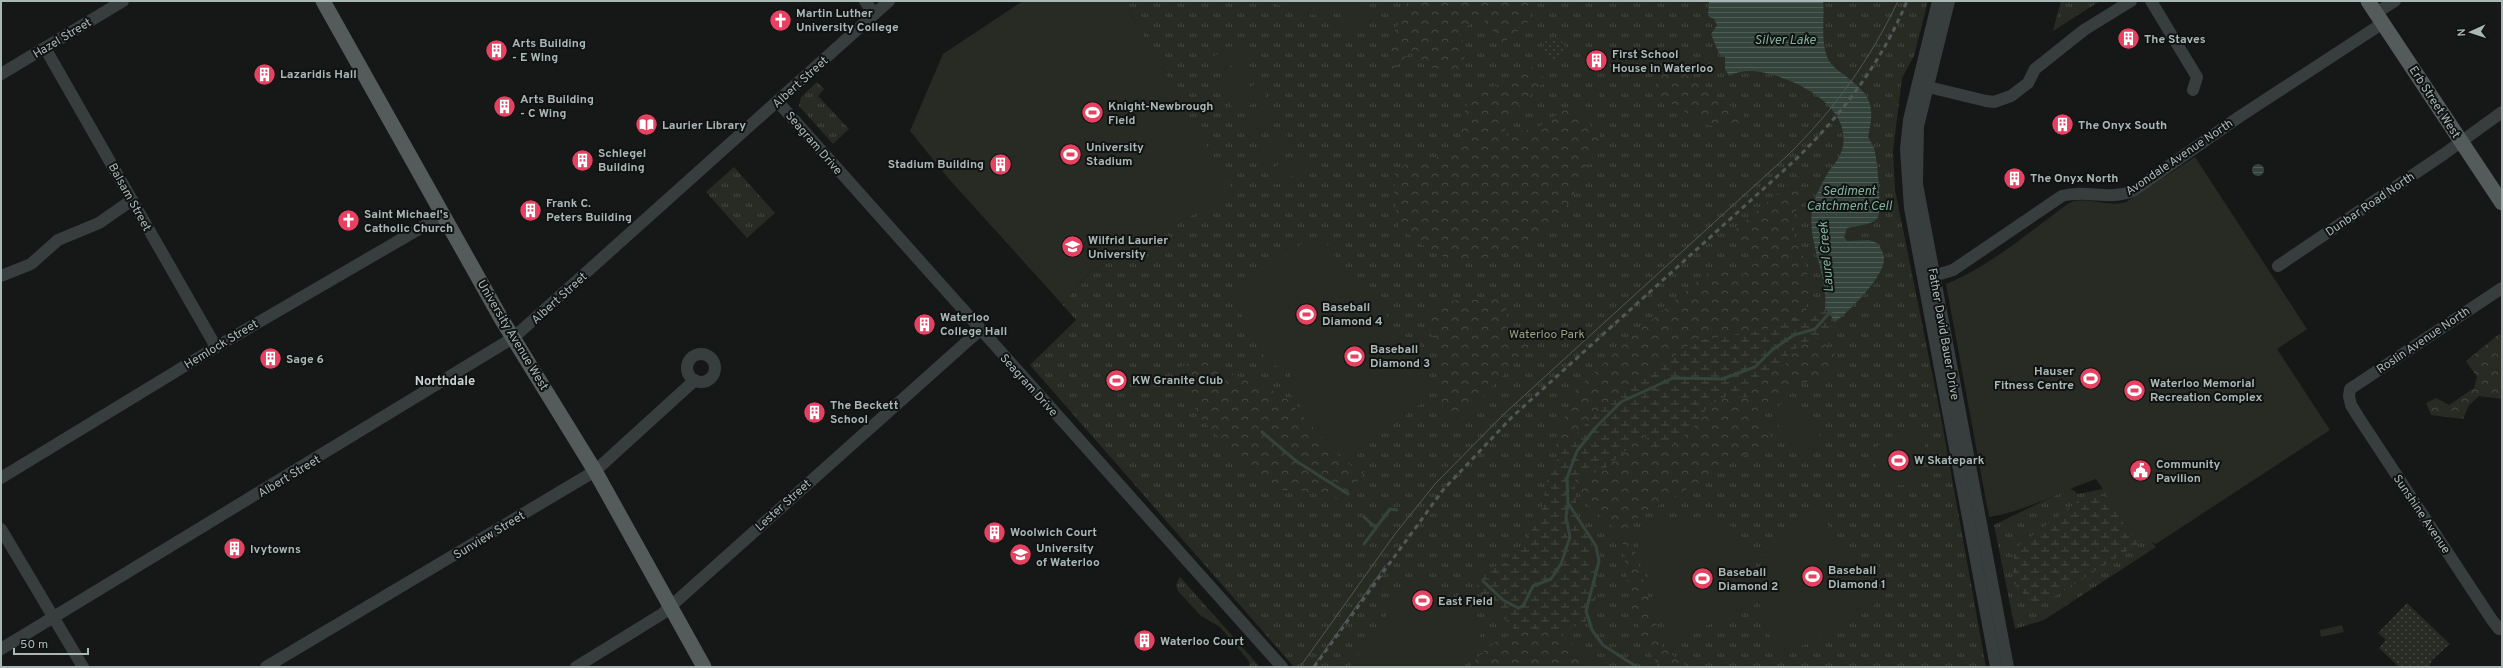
<svg xmlns="http://www.w3.org/2000/svg" width="2503" height="668" font-family="Overpass,sans-serif">
	<defs>
		<pattern id="grass-tufts" width="24" height="20" patternUnits="userSpaceOnUse"><rect width="24" height="20" fill="#282b23"/><path d="M3 7l-1-3M5 7V3M7 7l1-3M15 17l-1-3M17 17v-4M19 17l1-3" fill="none" stroke="#444841"/></pattern>
		<pattern id="forest-crowns" width="20" height="18" patternUnits="userSpaceOnUse"><rect width="20" height="18" fill="#282b23"/><path d="M2 6a3 3 0 1 1 6 0M12 15a3 3 0 1 1 6 0" fill="none" stroke="#444841"/></pattern>
		<pattern id="wetland-marsh" width="20" height="14" patternUnits="userSpaceOnUse"><rect width="20" height="14" fill="#282b23"/><path d="M1 5h8M5 5V1M11 12h8M15 12V8" fill="none" stroke="#444841"/></pattern>
		<pattern id="garden-dots" width="8" height="8" patternUnits="userSpaceOnUse"><rect width="8" height="8" fill="#282b23"/><path d="M2 2h.1M6 6h.1" fill="none" stroke="#444841" stroke-width="1.8" stroke-linecap="round"/></pattern>
		<pattern id="water-rules" width="6" height="5" patternUnits="userSpaceOnUse"><rect width="6" height="5" fill="#34443d"/><path d="M0 2.5h6" fill="none" stroke="#4f5d57"/></pattern>
	</defs>
	<rect width="100%" height="100%" fill="#161818"/>
	<!-- grass -->
	<g fill="url(#grass-tufts)">
		<polygon points="1123,1 1928,1 1914,56 1902,78 1893,151 1895,190 1940,412 1986,667 1294,667 1030,365 1076,320 1062,304 1089,273 1233,192"/>
		<polygon points="2061,1 2100,1 2053,31"/>
		<polygon points="817,82 824,89 818,96 849,129 833,144 799,106 801,97"/>
		<polygon points="734,167 775,213 747,238 706,192"/>
		<polygon points="2070,488 2078,494 2103,489 2156,547 2044,620 2015,629 1994,525"/>
		<polygon points="1180,577 1260,667 1250,667 1249,661 1220,627 1200,615 1178,591 1176,585"/>
	</g>
	<!-- forest -->
	<g fill="url(#forest-crowns)">
		<polygon points="1408,1 1543,1 1536,2 1527,24 1503,43 1481,17 1458,32 1467,49 1460,71 1427,67 1414,49 1390,71 1387,49"/>
		<polygon points="1670,64 1744,115 1742,130 1707,125 1651,91"/>
		<path d="M1531 66 1546 80 1504 121 1506 136 1538 127 1572 105 1600 135V142C1586 169 1563 223 1539 240 1530 247 1515 250 1505 253 1453 269 1440 259 1399 227L1394 197 1395 173 1404 165 1427 162 1458 147 1470 88 1500 85Z"/>
		<path d="M1808 168C1801 187 1790 222 1796 243 1798 248 1802 253 1804 259 1810 279 1809 298 1805 317L1767 329 1695 341 1600 409 1566 445 1557 460 1556 439 1576 390 1628 340 1716 266 1725 270 1736 281 1758 260 1736 237V229Z"/>
		<path d="M1505 298C1508 328 1507 331 1537 339L1456 425 1439 401V350L1423 318 1433 306 1445 301Z"/>
		<polygon points="2499,334 2502,335 2502,399 2479,396 2469,405 2463,419 2431,415 2426,403 2436,398 2449,405 2474,388 2477,377 2466,361"/>
		<path d="M1822 337 1842 365 1821 378 1782 389 1754 414 1773 439 1627 524 1663 647 1687 667H1662C1626 634 1630 578 1621 534L1584 502 1574 477 1602 470 1643 435 1692 429 1708 406 1728 395 1748 397 1753 384 1786 363 1789 352 1810 340Z"/>
		<polygon points="1191,362 1205,362 1284,396 1346,463 1365,472 1343,500 1299,490 1274,490 1253,475 1200,417 1183,387 1180,367"/>
		<path d="M1536 629 1561 632 1594 667H1469C1493 641 1500 635 1536 629Z"/>
	</g>
	<!-- wetland -->
	<g fill="url(#wetland-marsh)">
		<polygon points="1825,308 1835,322 1822,337 1810,340 1789,352 1786,363 1753,384 1748,397 1728,395 1708,406 1692,429 1675,444 1657,449 1643,435 1602,471 1574,477 1577,514 1592,542 1591,560 1598,580 1594,607 1585,622 1561,632 1536,629 1517,632 1478,591 1476,576 1485,570 1510,561 1540,518 1548,476 1566,445 1600,409 1695,341 1767,329"/>
		<polygon points="2103,494 2138,544 2036,608 2013,582 2014,549 2078,501"/>
	</g>
	<!-- garden -->
	<g fill="url(#garden-dots)">
		<circle cx="1554" cy="49" r="11"/>
		<polygon points="2407,603 2450,644 2432,660 2429,667 2399,667 2379,648 2386,640 2378,633"/>
	</g>
	<!-- pitch -->
	<g fill="#282b23">
		<polygon points="1023,1 1123,1 1234,192 1089,273 1062,304 948,178 910,131 943,54"/>
		<path d="M1271 1H1376C1369 6 1361 8 1353 10 1323 19 1298 16 1271 1Z"/>
		<polygon points="1367,8 1371,20 1337,32 1333,20"/>
		<polygon points="1238,43 1246,58 1215,74 1207,60"/>
		<polygon points="1248,63 1256,77 1225,94 1217,79"/>
		<polygon points="1259,82 1266,96 1235,113 1228,99"/>
		<polygon points="1592,87 1600,97 1591,105 1583,94"/>
		<polygon points="1272,107 1280,121 1249,138 1241,124"/>
		<polygon points="1287,135 1295,149 1264,166 1257,152"/>
		<polygon points="1298,154 1306,168 1275,185 1267,171"/>
		<path d="M2195 157 2307 329 2277 349 2330 430 2156 544C2127 535 2113 503 2096 479 2060 491 2028 511 1989 517L1946 284C1991 266 2030 231 2069 203 2087 195 2107 208 2126 202Z"/>
		<polygon points="1324,240 1358,290 1365,285 1430,378 1426,400 1345,460 1288,391 1292,370 1268,364 1230,294 1306,241"/>
		<polygon points="1793,396 1825,444 1801,460 1770,412"/>
		<path d="M1903 428 1916 429C1933 436 1924 476 1909 483 1903 486 1897 485 1890 485 1877 476 1874 465 1875 448Z"/>
		<path d="M1815 507 1877 593 1874 607 1783 656C1775 644 1766 632 1762 619 1759 610 1760 600 1759 591 1759 548 1781 530 1815 507Z"/>
		<path d="M1712 516 1729 524 1756 554V604L1673 640 1668 638 1634 532C1658 517 1684 518 1712 516Z"/>
		<polygon points="1414,576 1486,627 1457,667 1350,667"/>
		<polygon points="2342,625 2344,632 2321,637 2320,630"/>
	</g>
	<!-- water -->
	<g fill="url(#water-rules)">
		<path d="M1709 1H1823C1825 20 1820 39 1828 59 1831 65 1837 70 1843 74 1870 95 1876 102 1868 137 1870 140 1872 144 1874 148 1877 157 1883 213 1877 219 1870 225 1856 226 1847 228L1844 237 1847 241 1869 240 1877 243C1880 247 1883 252 1884 257 1886 276 1849 311 1835 322L1825 308C1828 274 1807 244 1812 209 1812 203 1822 183 1826 176 1830 168 1838 161 1841 153 1854 117 1816 91 1788 80 1770 73 1746 66 1729 76L1725 69V57L1719 54 1711 34 1717 25 1714 19 1708 16Z"/>
		<circle cx="2258" cy="170" r="6"/>
	</g>
	<g fill="none" stroke-linecap="round" stroke-linejoin="round">
		<!-- stream -->
		<g stroke="#34443d" stroke-width="3">
			<polyline points="1262,432 1296,461 1348,494"/>
			<polyline points="1364,517 1376,528"/>
			<polyline points="1364,544 1390,509 1397,510"/>
			<polyline points="1483,581 1503,600 1518,608 1523,606 1533,586 1551,579 1561,564 1570,537 1566,517 1568,503"/>
			<polyline points="1637,667 1603,645 1592,630 1586,611 1599,561 1596,546 1568,503 1567,478 1577,451 1595,428 1621,402 1673,378 1722,379 1755,367 1772,350 1794,335 1815,329 1831,311"/>
		</g>
		<!-- minor -->
		<g stroke="#383d3d" stroke-width="12">
			<polyline points="865,1 874,14"/>
			<polyline points="1938,1 1909,120 1906,149 1910,208 1996,667"/>
			<polyline points="1949,1 1918,126 1917,184 2008,667"/>
			<polyline points="2151,1 2197,77 2193,90"/>
			<polyline points="2376,13 2395,1"/>
			<polyline points="45,48 216,347"/>
			<polyline points="1,74 123,1"/>
			<polyline points="1920,85 1986,101 1994,102 2011,96 2028,83 2035,69 2084,30 2131,1"/>
			<polyline points="778,102 1282,667"/>
			<polyline points="2278,266 2444,154 2502,112"/>
			<polyline points="1,276 31,264 58,240 99,223 132,200"/>
			<path d="M1927 278 1953 270 2062 196C2088 189 2108 201 2133 191L2239 117 2383 23"/>
			<polyline points="2502,288 2350,389 2349,396 2351,405 2359,418 2492,620 2499,629 2502,627"/>
			<circle cx="701" cy="368" r="14"/>
			<polyline points="1,478 216,347 443,215"/>
			<polyline points="1,529 83,667"/>
			<polyline points="1,649 513,338 889,1"/>
			<polyline points="266,667 595,471 695,380"/>
			<polyline points="576,667 662,614 980,330"/>
		</g>
		<!-- major -->
		<g stroke="#545c5b" stroke-width="15">
			<polyline points="323,1 502,320 595,471 704,667"/>
			<polyline points="2368,1 2502,203"/>
		</g>
		<!-- tram -->
		<g stroke="#515857" stroke-width="1">
			<path d="M1300 667 1395 534 1435 484 1504 414 1787 156C1834 110 1870 60 1898 1"/>
			<polyline points="1313,667 1385,566"/>
		</g>
		<!-- rail -->
		<path stroke="#515857" stroke-width="3" stroke-dasharray="5 4" stroke-linecap="butt" d="M1314 667 1443 490 1512 417 1793 162C1841 116 1882 62 1907 1"/>
	</g>
	<!-- icons -->
	<defs>
		<symbol id="church-disc" viewBox="-11 -11 22 22"><circle r="9.5" fill="#e64161" stroke="#111313"/><path d="M-1.2-6h2.4v3.5h3.3v2.4h-3.3V6h-2.4V-.1h-3.3v-2.4h3.3Z" fill="#fff"/></symbol>
		<symbol id="building-disc" viewBox="-11 -11 22 22"><circle r="9.5" fill="#e64161" stroke="#111313"/><path d="M-4-6H4V6H1V3H-1V6H-4ZM-2.5-4.3h1.7v1.8h-1.7ZM.8-4.3h1.7v1.8H.8ZM-2.5-1h1.7V.8h-1.7ZM.8-1h1.7V.8H.8Z" fill="#fff"/></symbol>
		<symbol id="stadium-disc" viewBox="-11 -11 22 22"><circle r="9.5" fill="#e64161" stroke="#111313"/><path d="M0-5a6.5 5 0 1 0 0 10a6.5 5 0 1 0 0-10ZM-3.5-1.8h7v3.6h-7Z" fill="#fff"/></symbol>
		<symbol id="library-disc" viewBox="-11 -11 22 22"><circle r="9.5" fill="#e64161" stroke="#111313"/><path d="M-6-4Q-3-5.5-.7-3.5V5Q-3 3-6 4ZM6-4Q3-5.5 .7-3.5V5Q3 3 6 4Z" fill="#fff"/></symbol>
		<symbol id="university-disc" viewBox="-11 -11 22 22"><circle r="9.5" fill="#e64161" stroke="#111313"/><path d="M0-5L7-2L0 1L-7-2ZM-4 1L0 2.5L4 1V4Q0 6-4 4Z" fill="#fff"/></symbol>
		<symbol id="civic-disc" viewBox="-11 -11 22 22"><circle r="9.5" fill="#e64161" stroke="#111313"/><path d="M-.6-6.5H3V-4.5H.6V-3L4-1V1h2V6H-6V1h2V-1L-.6-3ZM-1.2 2.5V6h2.4V2.5Z" fill="#fff"/></symbol>
	</defs>
	<g fill-rule="evenodd">
		<use href="#church-disc" x="768" y="8" width="25" height="25"/>
		<use href="#building-disc" x="2116" y="26" width="25" height="25"/>
		<use href="#building-disc" x="484" y="38" width="25" height="25"/>
		<use href="#building-disc" x="1584" y="48" width="25" height="25"/>
		<use href="#building-disc" x="252" y="62" width="25" height="25"/>
		<use href="#building-disc" x="492" y="94" width="25" height="25"/>
		<use href="#stadium-disc" x="1080" y="100" width="25" height="25"/>
		<use href="#library-disc" x="634" y="112" width="25" height="25"/>
		<use href="#building-disc" x="2050" y="112" width="25" height="25"/>
		<use href="#stadium-disc" x="1058" y="142" width="25" height="25"/>
		<use href="#building-disc" x="570" y="148" width="25" height="25"/>
		<use href="#building-disc" x="988" y="152" width="25" height="25"/>
		<use href="#building-disc" x="2002" y="166" width="25" height="25"/>
		<use href="#building-disc" x="518" y="198" width="25" height="25"/>
		<use href="#church-disc" x="336" y="208" width="25" height="25"/>
		<use href="#university-disc" x="1060" y="234" width="25" height="25"/>
		<use href="#stadium-disc" x="1294" y="302" width="25" height="25"/>
		<use href="#building-disc" x="912" y="312" width="25" height="25"/>
		<use href="#stadium-disc" x="1342" y="344" width="25" height="25"/>
		<use href="#building-disc" x="258" y="346" width="25" height="25"/>
		<use href="#stadium-disc" x="2078" y="366" width="25" height="25"/>
		<use href="#stadium-disc" x="1104" y="368" width="25" height="25"/>
		<use href="#stadium-disc" x="2122" y="378" width="25" height="25"/>
		<use href="#building-disc" x="802" y="400" width="25" height="25"/>
		<use href="#stadium-disc" x="1886" y="448" width="25" height="25"/>
		<use href="#civic-disc" x="2128" y="458" width="25" height="25"/>
		<use href="#building-disc" x="982" y="520" width="25" height="25"/>
		<use href="#building-disc" x="222" y="536" width="25" height="25"/>
		<use href="#university-disc" x="1008" y="542" width="25" height="25"/>
		<use href="#stadium-disc" x="1800" y="564" width="25" height="25"/>
		<use href="#stadium-disc" x="1690" y="566" width="25" height="25"/>
		<use href="#stadium-disc" x="1410" y="588" width="25" height="25"/>
		<use href="#building-disc" x="1132" y="628" width="25" height="25"/>
	</g>
	<g text-anchor="middle" stroke-width="4" stroke-linejoin="round" paint-order="stroke">
		<!-- poi labels -->
		<g font-size="12" font-weight="bold" fill="#a9b7b5" stroke="#111313" text-anchor="start">
			<text x="796" y="17">Martin Luther<tspan x="796" dy="14">University College</tspan></text>
			<text x="2144" y="43">The Staves</text>
			<text x="512" y="47">Arts Building<tspan x="512" dy="14">- E Wing</tspan></text>
			<text x="1612" y="58">First School<tspan x="1612" dy="14">House in Waterloo</tspan></text>
			<text x="280" y="78">Lazaridis Hall</text>
			<text x="520" y="103">Arts Building<tspan x="520" dy="14">- C Wing</tspan></text>
			<text x="1108" y="110">Knight-Newbrough<tspan x="1108" dy="14">Field</tspan></text>
			<text x="662" y="129">Laurier Library</text>
			<text x="2078" y="129">The Onyx South</text>
			<text x="1086" y="151">University<tspan x="1086" dy="14">Stadium</tspan></text>
			<text x="598" y="157">Schlegel<tspan x="598" dy="14">Building</tspan></text>
			<text x="984" y="168" text-anchor="end">Stadium Building</text>
			<text x="2030" y="182">The Onyx North</text>
			<text x="546" y="207">Frank C.<tspan x="546" dy="14">Peters Building</tspan></text>
			<text x="364" y="218">Saint Michael's<tspan x="364" dy="14">Catholic Church</tspan></text>
			<text x="1088" y="244">Wilfrid Laurier<tspan x="1088" dy="14">University</tspan></text>
			<text x="1322" y="311">Baseball<tspan x="1322" dy="14">Diamond 4</tspan></text>
			<text x="940" y="321">Waterloo<tspan x="940" dy="14">College Hall</tspan></text>
			<text x="1370" y="353">Baseball<tspan x="1370" dy="14">Diamond 3</tspan></text>
			<text x="286" y="363">Sage 6</text>
			<text x="2074" y="375" text-anchor="end">Hauser<tspan x="2074" dy="14">Fitness Centre</tspan></text>
			<text x="1132" y="384">KW Granite Club</text>
			<text x="2150" y="387">Waterloo Memorial<tspan x="2150" dy="14">Recreation Complex</tspan></text>
			<text x="830" y="409">The Beckett<tspan x="830" dy="14">School</tspan></text>
			<text x="1914" y="464">W Skatepark</text>
			<text x="2156" y="468">Community<tspan x="2156" dy="14">Pavilion</tspan></text>
			<text x="1010" y="536">Woolwich Court</text>
			<text x="1036" y="552">University<tspan x="1036" dy="14">of Waterloo</tspan></text>
			<text x="250" y="553">Ivytowns</text>
			<text x="1828" y="574">Baseball<tspan x="1828" dy="14">Diamond 1</tspan></text>
			<text x="1718" y="576">Baseball<tspan x="1718" dy="14">Diamond 2</tspan></text>
			<text x="1438" y="605">East Field</text>
			<text x="1160" y="645">Waterloo Court</text>
		</g>
		<!-- street labels -->
		<g font-size="12" fill="#a9b7b5" stroke="#111313">
			<text transform="translate(62 38) rotate(-31)" y="4">Hazel Street</text>
			<text transform="translate(800 82) rotate(-42)" y="4">Albert Street</text>
			<text transform="translate(2435 102) rotate(57)" y="4">Erb Street West</text>
			<text transform="translate(814 143) rotate(49)" y="4">Seagram Drive</text>
			<text transform="translate(2179 157) rotate(-34)" y="4">Avondale Avenue North</text>
			<text transform="translate(130 197) rotate(61)" y="4">Balsam Street</text>
			<text transform="translate(2370 204) rotate(-34)" y="4">Dunbar Road North</text>
			<text transform="translate(559 298) rotate(-42)" y="4">Albert Street</text>
			<text transform="translate(1944 334) rotate(80)" y="4">Father David Bauer Drive</text>
			<text transform="translate(513 335) rotate(59)" y="4">University Avenue West</text>
			<text transform="translate(2423 340) rotate(-34)" y="4">Roslin Avenue North</text>
			<text transform="translate(221 344) rotate(-31)" y="4">Hemlock Street</text>
			<text transform="translate(1029 385) rotate(48)" y="4">Seagram Drive</text>
			<text transform="translate(289 476) rotate(-31)" y="4">Albert Street</text>
			<text transform="translate(783 505) rotate(-42)" y="4">Lester Street</text>
			<text transform="translate(2422 514) rotate(56)" y="4">Sunshine Avenue</text>
			<text transform="translate(489 535) rotate(-31)" y="4">Sunview Street</text>
		</g>
		<!-- park labels -->
		<g font-size="12" fill="#9aa182" stroke="#111313">
			<text x="1547" y="338">Waterloo Park</text>
		</g>
		<!-- water labels -->
		<g font-size="13" font-style="italic" fill="#83b09e" stroke="#111313">
			<text x="1785" y="44">Silver Lake</text>
			<text x="1849" y="195">Sediment<tspan x="1849" dy="15">Catchment Cell</tspan></text>
			<text transform="translate(1825 257) rotate(-95)" y="5">Laurel Creek</text>
		</g>
		<!-- neighbourhood labels -->
		<g font-size="13" font-weight="bold" fill="#cad4d2" stroke="#111313">
			<text x="445" y="385">Northdale</text>
		</g>
	</g>
	<!-- border -->
	<rect width="2503" height="668" fill="none" stroke="#a9b7b5" stroke-width="4"/>
	<!-- north arrow -->
	<g transform="translate(2471 32) rotate(267)" stroke="#111313" stroke-width="3" paint-order="stroke">
	<path d="M0-3L7 15L0 10L-7 15Z" fill="#a9b7b5"/>
	<text y="-6" font-size="11" font-weight="bold" text-anchor="middle" fill="#a9b7b5">N</text>
	</g>
	<!-- scale -->
	<path d="M14 648v6h74v-6" fill="none" stroke="#a9b7b5" stroke-width="2"/>
	<text x="20" y="648" font-size="12" fill="#a9b7b5" stroke="#111313" stroke-width="3" paint-order="stroke">50 m</text>
</svg>
